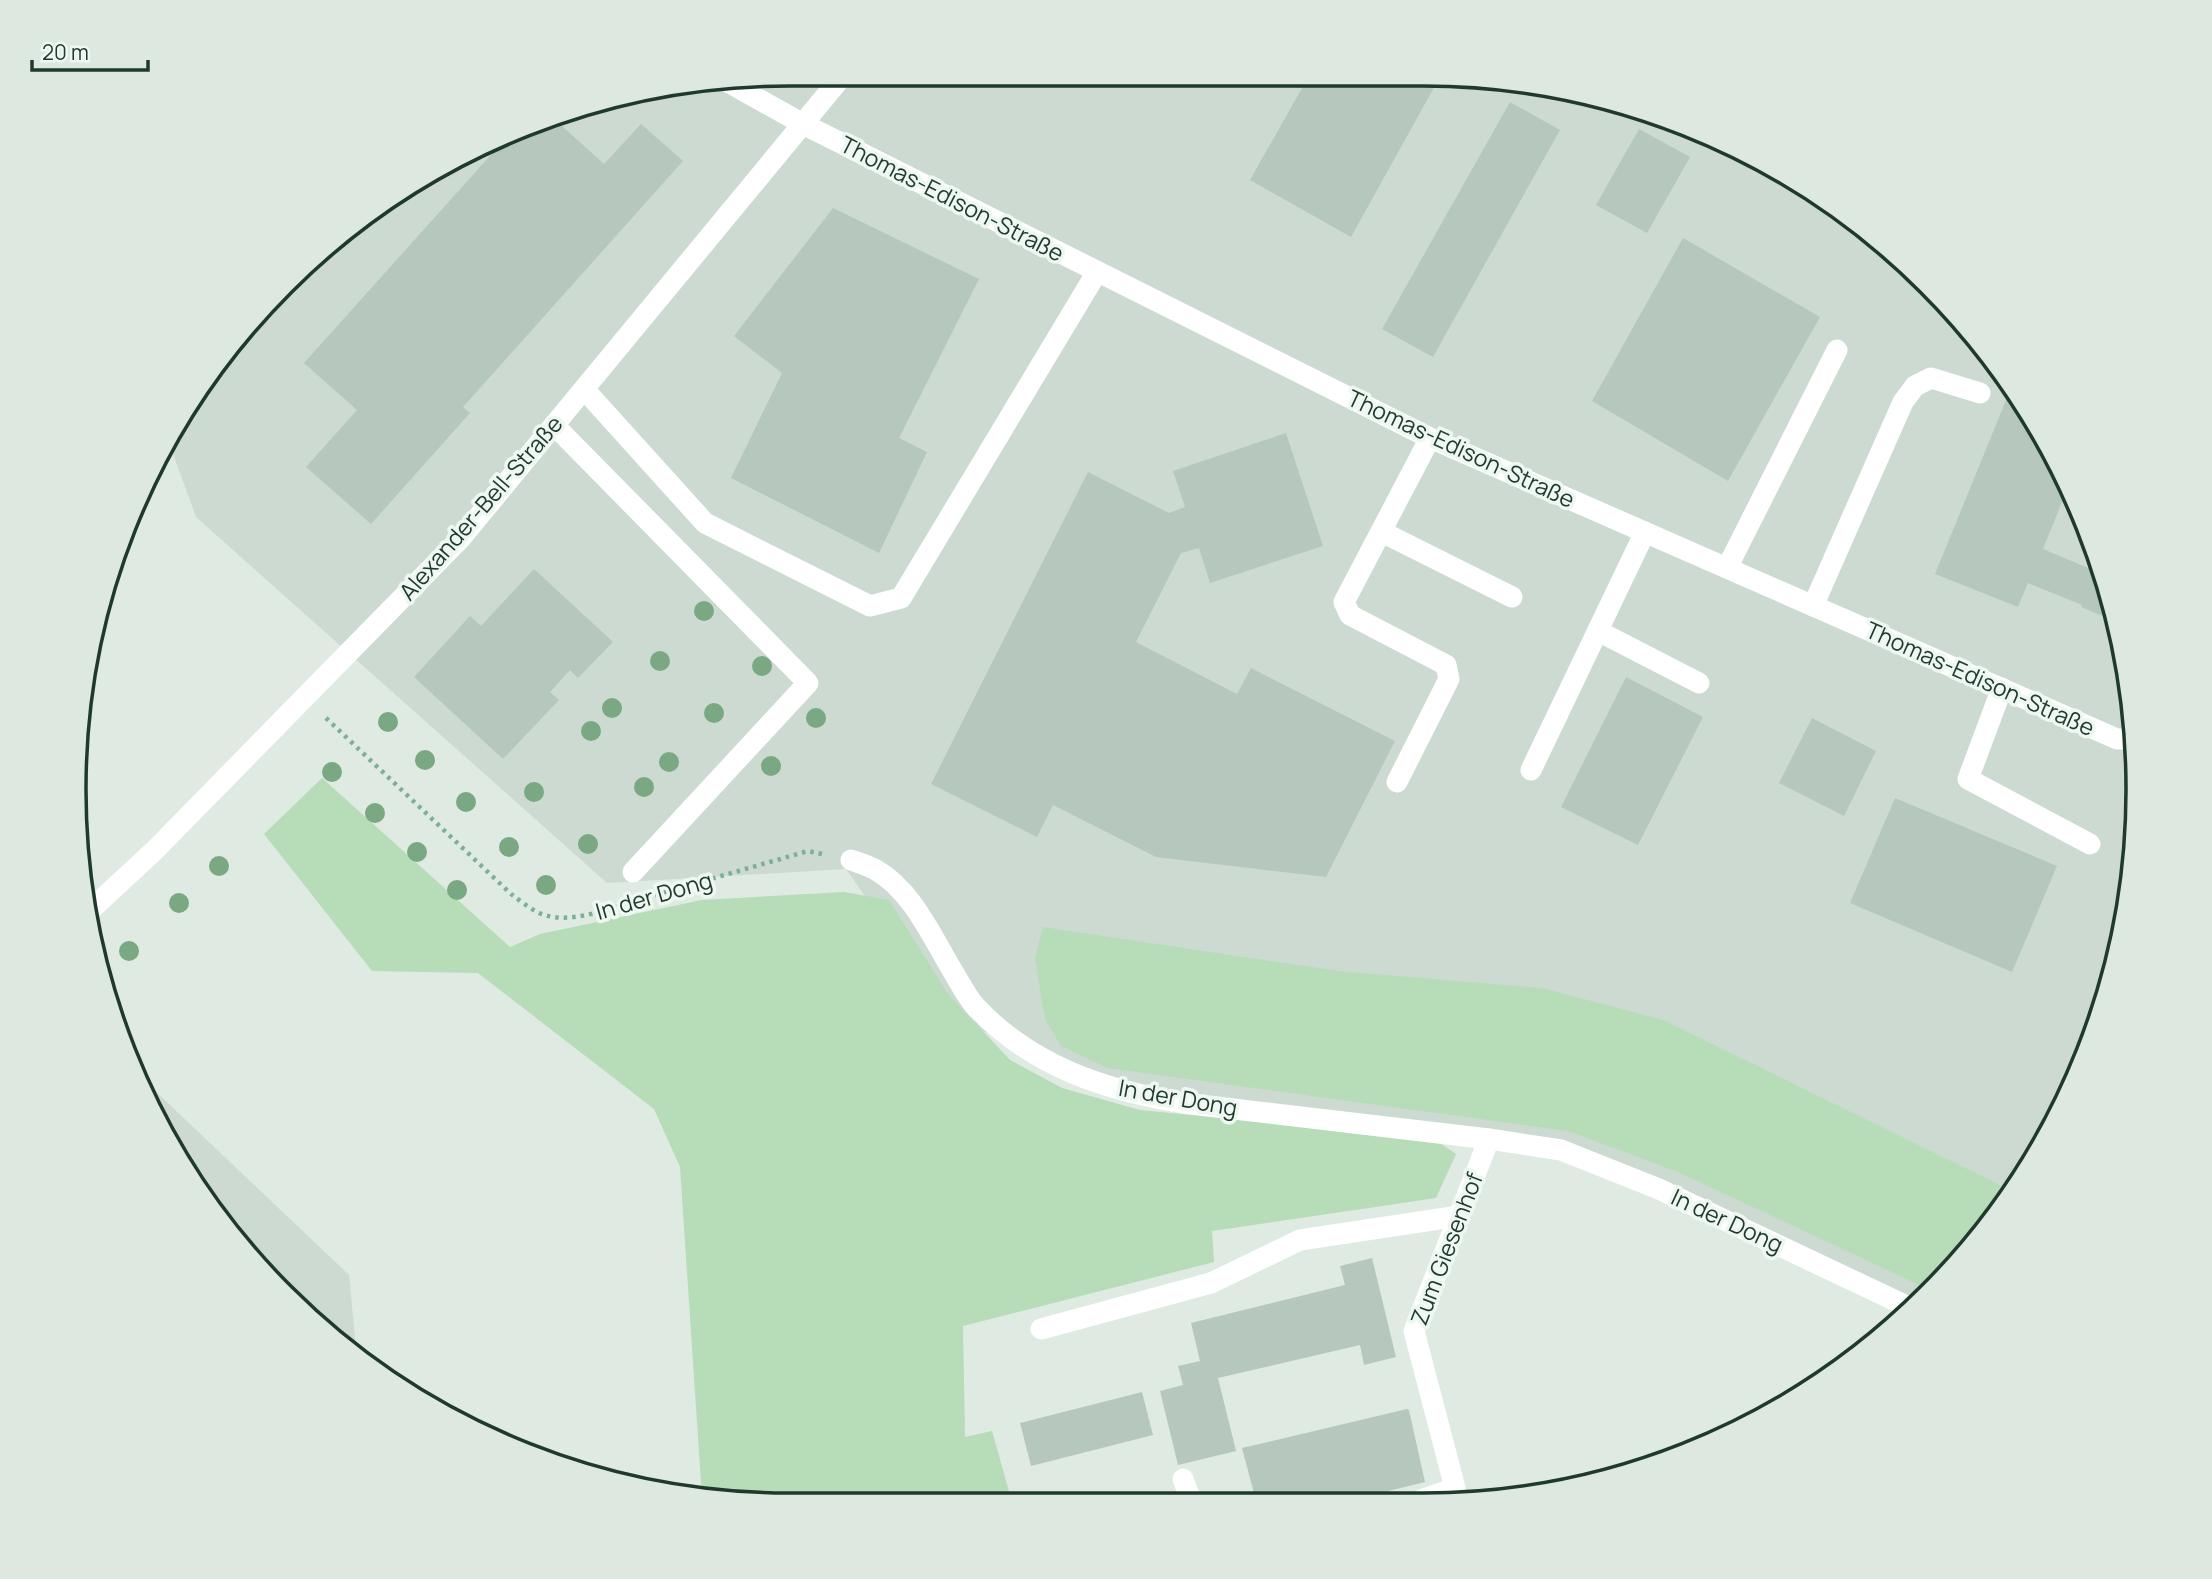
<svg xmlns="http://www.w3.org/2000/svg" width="2212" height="1579" font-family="Manrope,sans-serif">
	<rect width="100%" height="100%" fill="#deeae2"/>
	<!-- built -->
	<g fill="#ccdad1">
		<polygon points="790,74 1423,74 1563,87 1696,128 1781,170 1894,251 1961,317 2042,431 2100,559 2132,696 2137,836 2114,974 2065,1106 1991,1225 1917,1304 1561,1150 1183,1103 952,1020 846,869 607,883 196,517 168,440 194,392 251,318 392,194 515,128 604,98"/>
		<polygon points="131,1068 349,1275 357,1359 251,1262 147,1106"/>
	</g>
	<!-- green -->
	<g fill="#b6dcb8">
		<polygon points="322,778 510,947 540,934 702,900 844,892 889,900 948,994 1010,1060 1062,1088 1140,1110 1434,1139 1456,1154 1436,1198 1212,1231 1214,1262 963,1326 965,1437 992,1431 1012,1502 743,1504 702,1497 680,1167 654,1109 478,973 372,971 264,834"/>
		<polygon points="1043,927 1338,971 1542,988 1663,1020 2012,1191 1991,1225 1930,1290 1678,1172 1568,1131 1108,1068 1061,1046 1045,1019 1035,958"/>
	</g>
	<!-- building -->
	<g fill="#b6c8bd">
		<polygon points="1292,74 1441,75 1351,237 1250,180 1306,81"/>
		<polygon points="1510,102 1560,130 1433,357 1382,329"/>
		<polygon points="551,116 604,164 641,124 683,161 463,407 470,413 371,524 306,467 357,410 304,363 515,128"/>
		<polygon points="1639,129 1690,157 1647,233 1596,205"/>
		<polygon points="833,208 979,279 899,438 927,452 879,553 731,478 782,373 734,336"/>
		<polygon points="1683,238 1820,317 1728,481 1592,401"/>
		<polygon points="2011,388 2042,431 2068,487 2043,549 2095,571 2100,559 2115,621 2081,607 2082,605 2028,583 2018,607 1935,574"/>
		<polygon points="1286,433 1323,546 1210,583 1199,548 1181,553 1136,642 1237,694 1251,668 1395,741 1326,877 1156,857 1053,805 1037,837 931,784 1088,472 1169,513 1185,507 1173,471"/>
		<polygon points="534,569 613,642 578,678 570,670 550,692 559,700 503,759 414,677 470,616 481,626"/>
		<polygon points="1626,677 1703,717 1638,845 1561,807"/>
		<polygon points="1812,718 1876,751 1844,816 1779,783"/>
		<polygon points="1895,798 2057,866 2012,972 1850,903"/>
		<polygon points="1372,1258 1396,1357 1364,1365 1360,1345 1218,1378 1236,1451 1178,1465 1160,1391 1183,1385 1178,1366 1200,1361 1191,1323 1345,1285 1340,1266"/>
		<polygon points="1142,1392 1153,1435 1031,1466 1020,1423"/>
		<polygon points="1407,1409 1409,1410 1425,1482 1352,1500 1256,1501 1242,1448"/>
	</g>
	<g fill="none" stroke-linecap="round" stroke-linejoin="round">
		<!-- path -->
		<g stroke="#7daf95" stroke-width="4.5" stroke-dasharray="3.5 5" stroke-linecap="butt">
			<path d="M326 718 511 894C519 900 529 908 539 913 568 925 601 911 630 902"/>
			<polyline points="655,895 808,851 822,854"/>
		</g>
		<!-- service -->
		<g stroke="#fff" stroke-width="21">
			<polyline points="584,389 705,523 870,606 901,598 1097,272"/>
			<polyline points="554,425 808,683 633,872"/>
			<polyline points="1382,532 1512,597"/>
			<polyline points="1727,568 1837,350"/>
			<polyline points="1813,606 1903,402 1915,386 1931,378 1980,393"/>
			<polyline points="1598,631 1699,683"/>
			<polyline points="2002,688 1968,779 2090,844"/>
			<polyline points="1531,770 1645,532"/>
			<polyline points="1397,782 1449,679 1446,665 1350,615 1344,602 1430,438"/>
			<polyline points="1041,1329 1211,1283 1300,1240 1459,1216"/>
			<polyline points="1183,1479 1191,1501"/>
		</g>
		<!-- minor -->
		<g stroke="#fff" stroke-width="21">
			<polyline points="728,82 803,124 1430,438 2117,739 2134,739"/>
			<path d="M851 860C859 863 868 865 876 870 913 891 933 939 955 975 961 985 967 997 975 1006 1031 1066 1104 1090 1183 1103L1489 1139 1561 1150 1659 1189 1913 1309"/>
			<polyline points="1421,1500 1455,1488 1414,1331 1489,1139"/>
		</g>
		<!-- tertiary -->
		<polyline stroke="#fff" stroke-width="21" points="87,913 154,851 460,539 844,74"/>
	</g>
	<!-- trees -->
	<g fill="#7aa883">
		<circle cx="704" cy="611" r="10"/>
		<circle cx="660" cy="661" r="10"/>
		<circle cx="762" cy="666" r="10"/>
		<circle cx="612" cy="708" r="10"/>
		<circle cx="714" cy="713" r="10"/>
		<circle cx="816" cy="718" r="10"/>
		<circle cx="388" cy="722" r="10"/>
		<circle cx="591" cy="731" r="10"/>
		<circle cx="425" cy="760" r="10"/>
		<circle cx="669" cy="762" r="10"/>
		<circle cx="771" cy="766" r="10"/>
		<circle cx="332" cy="772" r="10"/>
		<circle cx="644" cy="787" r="10"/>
		<circle cx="534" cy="792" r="10"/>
		<circle cx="466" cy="802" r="10"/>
		<circle cx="375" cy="813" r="10"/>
		<circle cx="588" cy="844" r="10"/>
		<circle cx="509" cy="847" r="10"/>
		<circle cx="417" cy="852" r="10"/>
		<circle cx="219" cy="866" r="10"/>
		<circle cx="546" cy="885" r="10"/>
		<circle cx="457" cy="890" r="10"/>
		<circle cx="179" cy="903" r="10"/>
		<circle cx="129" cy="951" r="10"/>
	</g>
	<g text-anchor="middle" stroke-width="7" stroke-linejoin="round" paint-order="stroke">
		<!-- street labels -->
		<g font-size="23" fill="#1f3a2d" stroke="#eef7f1">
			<text transform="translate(952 199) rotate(27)" y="8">Thomas-Edison-Straße</text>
			<text transform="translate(1461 449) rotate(25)" y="8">Thomas-Edison-Straße</text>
			<text transform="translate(481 508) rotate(-49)" y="8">Alexander-Bell-Straße</text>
			<text transform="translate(1980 679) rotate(24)" y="8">Thomas-Edison-Straße</text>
			<text transform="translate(654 896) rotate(-16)" y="8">In der Dong</text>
			<text transform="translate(1178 1098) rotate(10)" y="8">In der Dong</text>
			<text transform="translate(1727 1221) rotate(25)" y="8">In der Dong</text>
			<text transform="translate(1447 1249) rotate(-69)" y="8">Zum Giesenhof</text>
		</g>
	</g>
	<!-- crop -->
	<path d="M0 0H2212V1579H0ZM789 86H1423A703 703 0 0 1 2126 789V790A703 703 0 0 1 1423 1493H789A703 703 0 0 1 86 790V789A703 703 0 0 1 789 86Z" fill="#dde8e1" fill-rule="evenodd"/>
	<path fill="none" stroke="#1f3a2d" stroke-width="3.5" d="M789 86H1423A703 703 0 0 1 2126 789V790A703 703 0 0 1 1423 1493H789A703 703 0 0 1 86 790V789A703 703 0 0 1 789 86Z"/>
	<!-- scale -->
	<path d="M32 60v10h116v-10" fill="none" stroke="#1f3a2d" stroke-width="3.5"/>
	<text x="42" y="60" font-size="21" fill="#1f3a2d" stroke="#eef7f1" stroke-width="5" paint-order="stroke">20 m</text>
</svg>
